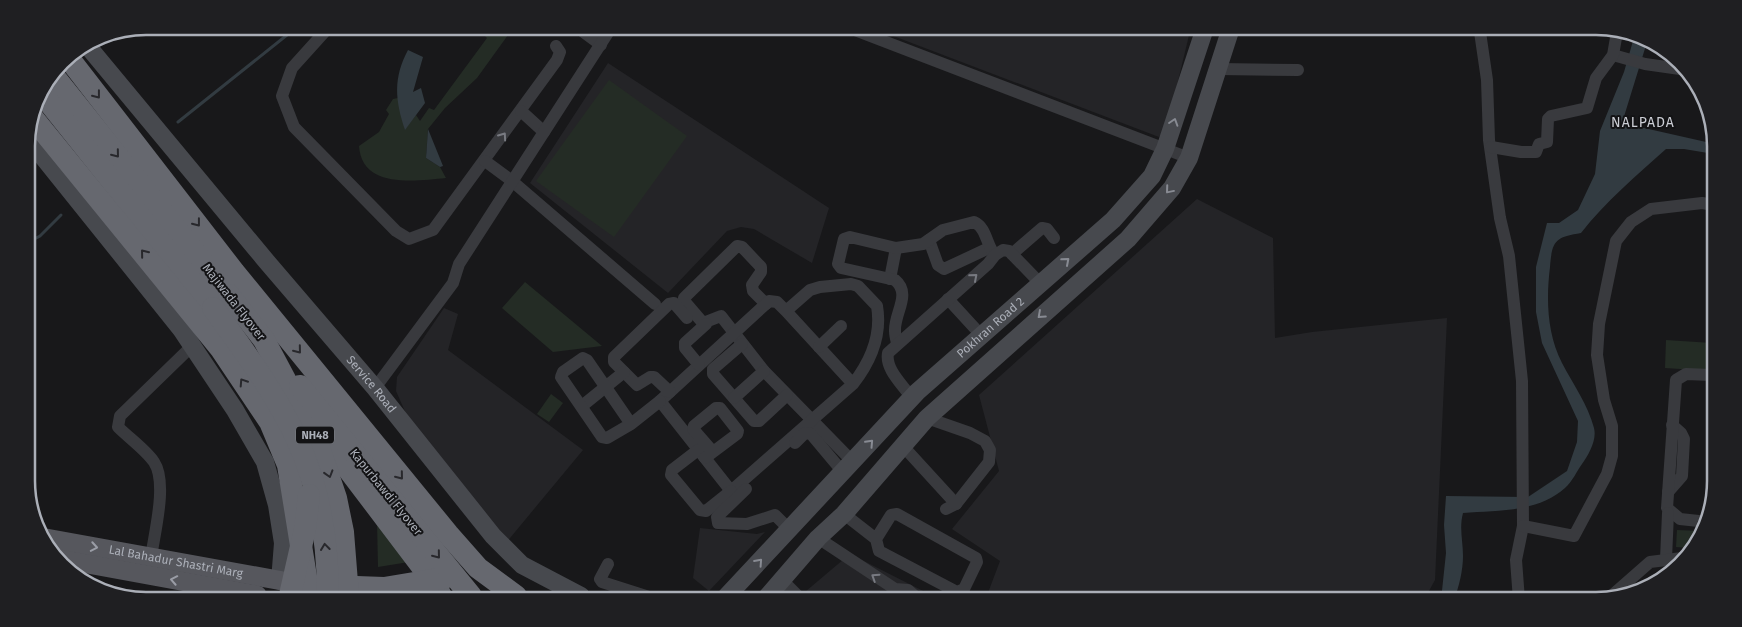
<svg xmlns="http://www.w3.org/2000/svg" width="1742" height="627" font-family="'Fira Sans',sans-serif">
	<rect width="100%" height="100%" fill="#18181a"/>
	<!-- built -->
	<g fill="#242427">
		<polygon points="875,29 1190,31 1166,131 1159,137"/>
		<polygon points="608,63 829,208 812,263 754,229 741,227 727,231 668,293 530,183"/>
		<polygon points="1197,199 1273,238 1275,338 1312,332 1447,318 1435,580 1424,600 986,598 1000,561 952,529 999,471 979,395"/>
		<polygon points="444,308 458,314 448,350 583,450 505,544 411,425 396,391 397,377"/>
		<polygon points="700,528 757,534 765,532 709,591 693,578"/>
		<polygon points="850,554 937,598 799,597"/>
	</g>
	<!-- green -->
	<g fill="#242c25">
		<path d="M488 28H513L477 78 445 108 428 129 426 158 440 167 446 178C415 181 362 189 359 146L379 132 389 114 386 110 393 99 398 98 405 129 416 115 420 121 429 108 434 110 487 38 484 35Z"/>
		<polygon points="609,80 687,136 614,237 536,181"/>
		<polygon points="525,282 602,346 553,352 502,308"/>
		<polygon points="1666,340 1712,343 1711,371 1665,368"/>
		<polygon points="551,394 563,403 549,422 537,414"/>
		<polygon points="377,521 409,562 378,567"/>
		<polygon points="1677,530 1701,531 1689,548 1676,547"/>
	</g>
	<!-- water -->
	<g fill="#323b41">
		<path d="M1635 34 1647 42 1622 123 1715 144 1714 154 1684 149H1666C1636 176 1606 201 1581 233 1556 237 1552 240 1550 267 1546 299 1547 334 1562 363 1573 384 1588 405 1594 428 1597 440 1589 454 1582 464 1577 471 1572 482 1565 488 1537 513 1497 510 1463 513 1459 528 1463 541 1463 556 1463 570 1459 587 1454 600H1441L1446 553 1444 525 1446 496 1528 497 1567 471 1577 442 1578 421 1542 343 1536 312V267L1547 223H1559L1578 210 1595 174 1600 131 1624 72Z"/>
		<path d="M408 50 423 57 413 92 421 88 425 103 405 130C395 100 393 78 408 50Z"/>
		<polygon points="428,129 443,166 440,167 426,158"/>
	</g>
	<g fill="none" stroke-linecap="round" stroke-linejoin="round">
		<!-- stream -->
		<g stroke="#323b41" stroke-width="3">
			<polyline points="178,122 297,27"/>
			<polyline points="27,243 40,236 61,215"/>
		</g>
		<!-- street -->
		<g stroke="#393a3e" stroke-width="12">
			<polyline points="329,27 292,68 282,96 294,127 396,231 409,239 433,230 557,60 560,52 556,46"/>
			<polyline points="578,28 601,45"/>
			<polyline points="852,29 1189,158"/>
			<polyline points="1480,32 1487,80 1489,140 1500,218 1509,256 1522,381 1523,526 1516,560 1519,600"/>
			<polyline points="1613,55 1645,64 1687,70"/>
			<polyline points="1219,69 1298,70"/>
			<polyline points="521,111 544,132"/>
			<polyline points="1491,147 1521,152 1536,152 1539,144 1547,142 1548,119 1551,116 1587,108 1596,78 1613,55 1617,32"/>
			<polyline points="485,161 512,181 655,304"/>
			<polyline points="929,240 938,265 944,269 989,248"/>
			<polyline points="1012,254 1042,228 1047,229 1054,238"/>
			<polyline points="890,279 896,248"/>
			<polyline points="948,299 981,335"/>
			<polyline points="766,304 753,291 752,285 761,272 761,267 742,247 737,246 684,298 685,302 703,323 721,316 764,371 852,461"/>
			<path d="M786 311 810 290 820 287 851 284 858 286 877 306C882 335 871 361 853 384L731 491 660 401 769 301 777 302 786 311 853 384"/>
			<path d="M897 343C896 339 895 335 895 331 894 313 912 294 895 280L841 268 838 264 844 239 850 237 896 248 923 244 943 230 974 222C987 228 986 245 995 255"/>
			<polyline points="742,344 713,369 713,374 754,421 759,421 787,395"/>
			<polyline points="819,347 841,326"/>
			<polyline points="699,365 685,348 685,343 706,324"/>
			<polyline points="375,388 453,283 459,264 611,28"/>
			<polyline points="670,392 654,377 650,377 637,385 614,362 614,357 669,304 674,303 687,318"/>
			<path d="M911 397C902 384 885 369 888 353L988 264 995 255 1003 250 1009 251 1040 283"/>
			<polyline points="734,398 764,371"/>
			<polyline points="582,406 624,372"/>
			<polyline points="927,418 970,433 985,441 990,450 989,462 956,504 946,509"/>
			<polyline points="631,424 587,360 583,358 563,372 561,377 602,437 607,438 631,424 660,401"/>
			<polyline points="795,443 805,433 811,434 842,471"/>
			<polyline points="902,445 956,504"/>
			<polyline points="698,450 672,470 671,475 700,510 706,511 731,491"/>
			<polyline points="705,458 737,434 738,431 720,408 716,408 694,426 693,429 713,452"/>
			<polyline points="746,489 717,517 718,523 747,524 775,515 789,529"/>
			<polyline points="1668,492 1682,476 1684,439 1681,433 1672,425"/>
			<polyline points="844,514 876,539 891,515 897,514 976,558 977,562 964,589 957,592 879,551 876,539"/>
			<polyline points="1708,522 1680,519 1667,508 1676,380 1686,374 1711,375"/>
			<polyline points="1523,526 1574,536 1607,474 1612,456 1612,426 1604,400 1597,355 1599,324 1616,241 1631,222 1651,209 1702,203 1714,205"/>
			<polyline points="818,538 895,589 908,590 917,598"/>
			<path d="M151 558C154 534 168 483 154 462 146 450 129 438 118 427L120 416 192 346"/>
			<polyline points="1666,559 1668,513"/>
			<polyline points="608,564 600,579 602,582 649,597"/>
			<polyline points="782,580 799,597"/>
			<polyline points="1609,598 1650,562 1682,558"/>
		</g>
		<!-- secondary -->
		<g stroke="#47494e" stroke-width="18">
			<path id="s1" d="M86 44 267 262 375 388 493 536 522 565 581 596"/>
			<polyline points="27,137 181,329 235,410 265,462 277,505 283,543 280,581"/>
			<path id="s2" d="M726 597 917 392 1113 220 1152 176 1165 149 1204 31"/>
			<polyline points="767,597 818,538 844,514 927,418 1128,239 1172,188 1189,158 1230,31"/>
		</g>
		<!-- primary -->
		<g stroke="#56575d" stroke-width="19">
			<path id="s3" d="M46 538 305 585"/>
			<polyline points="55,558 257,595"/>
		</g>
		<!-- highway -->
		<g stroke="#66686f" stroke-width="22">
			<polyline points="67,56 234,272 448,534 478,568 516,596"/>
			<polyline points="53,75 229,295"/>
			<polyline points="40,91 213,308"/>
			<polyline points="32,117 221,349 270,422 288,465 309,595"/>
			<polyline points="317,428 433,581 441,596"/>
			<polyline points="329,586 384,588 444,578"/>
		</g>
		<!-- highway-bridge -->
		<g stroke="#66686f" stroke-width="22">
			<polyline points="229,295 264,340 315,436 336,498 343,532 348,595"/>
			<path d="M213 308C245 352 278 396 300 446 320 493 328 545 328 595"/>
			<polyline points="300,386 471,596"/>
			<polyline points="290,595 305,529 309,495"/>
		</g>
	</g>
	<!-- one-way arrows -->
	<defs><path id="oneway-chevron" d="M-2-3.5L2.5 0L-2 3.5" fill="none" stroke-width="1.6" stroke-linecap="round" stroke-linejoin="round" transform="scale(1.25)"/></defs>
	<g stroke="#28282c">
		<use href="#oneway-chevron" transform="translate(97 95) rotate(52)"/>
		<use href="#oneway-chevron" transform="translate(116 154) rotate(51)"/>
		<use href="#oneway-chevron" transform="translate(197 223) rotate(52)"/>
		<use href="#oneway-chevron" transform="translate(144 253) rotate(-129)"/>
		<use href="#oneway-chevron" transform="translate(298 350) rotate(51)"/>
		<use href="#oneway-chevron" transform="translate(243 382) rotate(-123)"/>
		<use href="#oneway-chevron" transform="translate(329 474) rotate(73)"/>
		<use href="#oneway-chevron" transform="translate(400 476) rotate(51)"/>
		<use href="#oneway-chevron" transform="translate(325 547) rotate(-97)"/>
		<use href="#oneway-chevron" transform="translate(437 555) rotate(51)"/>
	</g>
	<g stroke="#888b93">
		<use href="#oneway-chevron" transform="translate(1174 122) rotate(-72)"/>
		<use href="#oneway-chevron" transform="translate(1169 190) rotate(130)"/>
		<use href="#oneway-chevron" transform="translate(1066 261) rotate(-41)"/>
		<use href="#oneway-chevron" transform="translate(1041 315) rotate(138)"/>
		<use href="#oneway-chevron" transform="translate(870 443) rotate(-47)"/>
		<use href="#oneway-chevron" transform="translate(759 562) rotate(-48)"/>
	</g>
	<g stroke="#787a81">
		<use href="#oneway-chevron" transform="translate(503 136) rotate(-55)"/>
		<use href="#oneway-chevron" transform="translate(974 277) rotate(-41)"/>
		<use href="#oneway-chevron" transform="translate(875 577) rotate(-147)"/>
	</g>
	<g stroke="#9a9da6">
		<use href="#oneway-chevron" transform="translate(94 547) rotate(10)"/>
		<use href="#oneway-chevron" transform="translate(174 580) rotate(-169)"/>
	</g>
	<g text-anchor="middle" stroke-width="4" stroke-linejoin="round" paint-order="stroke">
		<!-- shield labels -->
		<rect fill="#131315" stroke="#7d8087" stroke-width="1" x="296" y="426.5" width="38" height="17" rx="4"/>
		<g font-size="11" font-weight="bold" fill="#abafb8">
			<text x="315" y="439">NH48</text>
		</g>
		<!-- street labels -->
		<g font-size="12" fill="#abafb8" stroke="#131315">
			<text transform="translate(234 302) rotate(52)" y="4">Majiwada Flyover</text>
			<text dy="4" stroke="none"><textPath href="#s2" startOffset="378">Pokhran Road 2</textPath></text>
			<text dy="4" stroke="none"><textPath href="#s1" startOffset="444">Service Road</textPath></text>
			<text transform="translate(386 492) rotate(51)" y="4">Kapurbawdi Flyover</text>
			<text dy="4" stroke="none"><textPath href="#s3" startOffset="132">Lal Bahadur Shastri Marg</textPath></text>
		</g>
		<!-- neighbourhood labels -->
		<g font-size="14" letter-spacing="1" fill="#ccced5" stroke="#131315">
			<text x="1643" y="127">NALPADA</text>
		</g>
	</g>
	<!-- crop -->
	<path d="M0 0H1742V627H0ZM146 35H1596A111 111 0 0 1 1707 146V481A111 111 0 0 1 1596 592H146A111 111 0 0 1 35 481V146A111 111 0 0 1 146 35Z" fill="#1f1f22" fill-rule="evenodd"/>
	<path fill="none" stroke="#abafb8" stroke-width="2.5" d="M146 35H1596A111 111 0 0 1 1707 146V481A111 111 0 0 1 1596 592H146A111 111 0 0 1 35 481V146A111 111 0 0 1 146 35Z"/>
</svg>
